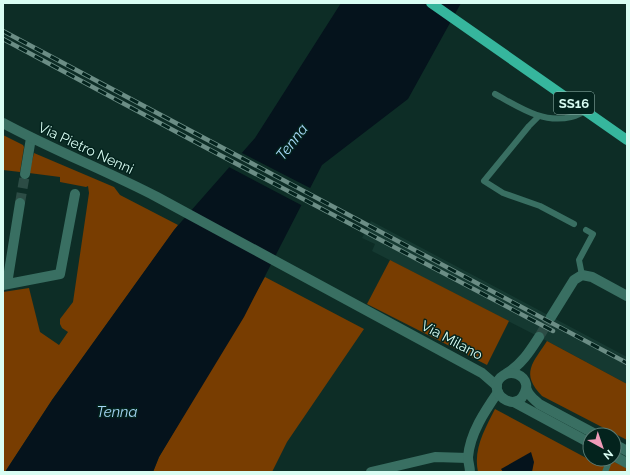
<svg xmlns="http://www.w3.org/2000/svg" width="630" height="475" font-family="Raleway,sans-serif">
	<rect width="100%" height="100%" fill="#0d2d26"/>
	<!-- built -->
	<polygon fill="#153931" points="371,221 627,357 627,384 547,341 372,251 375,244 362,238"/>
	<!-- green -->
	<g fill="#783d01">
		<polygon points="3,135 23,145 24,147 20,172 3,170"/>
		<polygon points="34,153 114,187 120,195 178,225 52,400 5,472 3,472 3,292 29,288 40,332 59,345 68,332 62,328 60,324 60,319 73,302 89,193 88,186 86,187 60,182 60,177 29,173"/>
		<polygon points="390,260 509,321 487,365 367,304"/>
		<polygon points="265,277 364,329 287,442 272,472 153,472 159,457"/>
		<path d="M547 341 627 384V440L542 396C520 373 533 363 547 341Z"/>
		<path d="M495 409 590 460 608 459 627 468V472H478C473 449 485 429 495 409Z"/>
	</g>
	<!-- water -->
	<g fill="#05131c">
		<polygon points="341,3 461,3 408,99 322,165 244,317 159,457 153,472 5,472 52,400 174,230 255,138"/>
		<polygon points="531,452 534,462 532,472 503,472 501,469"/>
	</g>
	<!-- pier -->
	<polygon fill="#0d2d26" points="240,152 312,189 303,206 227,166"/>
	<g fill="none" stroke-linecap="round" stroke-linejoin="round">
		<!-- minor-tunnel -->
		<polyline stroke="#2c4c45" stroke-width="10" stroke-dasharray="10 5" stroke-linecap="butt" points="20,203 25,174"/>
		<!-- tertiary-tunnel -->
		<polyline stroke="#2c4c45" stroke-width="10" stroke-dasharray="10 5" stroke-linecap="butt" points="539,337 551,317"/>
		<!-- service -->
		<g stroke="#396f62" stroke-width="6">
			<path d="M495 94C519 107 543 124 571 117 576 116 581 113 586 111"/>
			<polyline points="538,117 529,126 484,181 503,193 540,206 574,224"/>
			<polyline points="582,275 579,260 593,234 586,230"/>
			<polyline points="605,472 610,459"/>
		</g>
		<!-- minor -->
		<g stroke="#396f62" stroke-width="10">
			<polyline points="25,174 31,138"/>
			<polyline points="7,284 20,203"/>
			<polyline points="3,285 60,274 75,194"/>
			<polyline points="371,472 435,457 468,458"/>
			<path d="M470 472C470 467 468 462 468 457 470 433 485 411 498 392"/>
		</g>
		<!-- tertiary -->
		<g stroke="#396f62" stroke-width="10">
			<path d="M3 123C53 150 107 171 157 197L482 373 497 386"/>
			<polyline points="551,317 574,280 582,275 592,277 627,296"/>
			<path d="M507 373C522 364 530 351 539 337"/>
			<path d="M526 389C518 419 481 389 504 375 512 370 524 375 526 384 527 389 525 386 527 390 529 396 535 400 539 404L597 435"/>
			<polyline points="514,402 590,443"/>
			<polyline points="614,444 627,451"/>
			<polyline points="614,456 627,463"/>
		</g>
		<!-- primary -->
		<polyline stroke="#36b69d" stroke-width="10" points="431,3 627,140"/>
		<defs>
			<g id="rail">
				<polyline points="3,31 627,363"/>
				<polyline points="3,39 199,144 553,331"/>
			</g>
		</defs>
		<!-- rail casing -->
		<use href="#rail" stroke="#6b8d85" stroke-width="4.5"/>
		<!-- rail -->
		<use href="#rail" stroke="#03231d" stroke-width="3" stroke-dasharray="9" stroke-linecap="butt"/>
	</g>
	<g text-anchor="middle" stroke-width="3" stroke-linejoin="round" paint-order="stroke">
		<!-- shield labels -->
		<rect fill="#03231d" stroke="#99bcb3" stroke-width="1" x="554" y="92" width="40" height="22" rx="3"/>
		<g font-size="13" font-weight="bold" fill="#d9fdf3">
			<text x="574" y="108">SS16</text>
		</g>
		<!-- street labels -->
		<g font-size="14" fill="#d9fdf3" stroke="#03231d">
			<text transform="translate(86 148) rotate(25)" y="5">Via Pietro Nenni</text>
			<text transform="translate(452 340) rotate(28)" y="5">Via Milano</text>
		</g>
		<!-- water labels -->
		<g font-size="15" font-style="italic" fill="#a5d5f4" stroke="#03231d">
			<text transform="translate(292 142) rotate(-52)" y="5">Tenna</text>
			<text x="117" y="417">Tenna</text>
		</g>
	</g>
	<!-- border -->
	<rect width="630" height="475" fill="none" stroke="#d9fdf3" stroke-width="8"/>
	<!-- north arrow -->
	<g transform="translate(602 447) rotate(140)"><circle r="19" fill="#03231d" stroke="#597a73"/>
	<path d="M0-3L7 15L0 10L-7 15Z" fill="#ef9ab8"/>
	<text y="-6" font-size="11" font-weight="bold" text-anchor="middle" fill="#d9fdf3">N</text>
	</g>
</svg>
